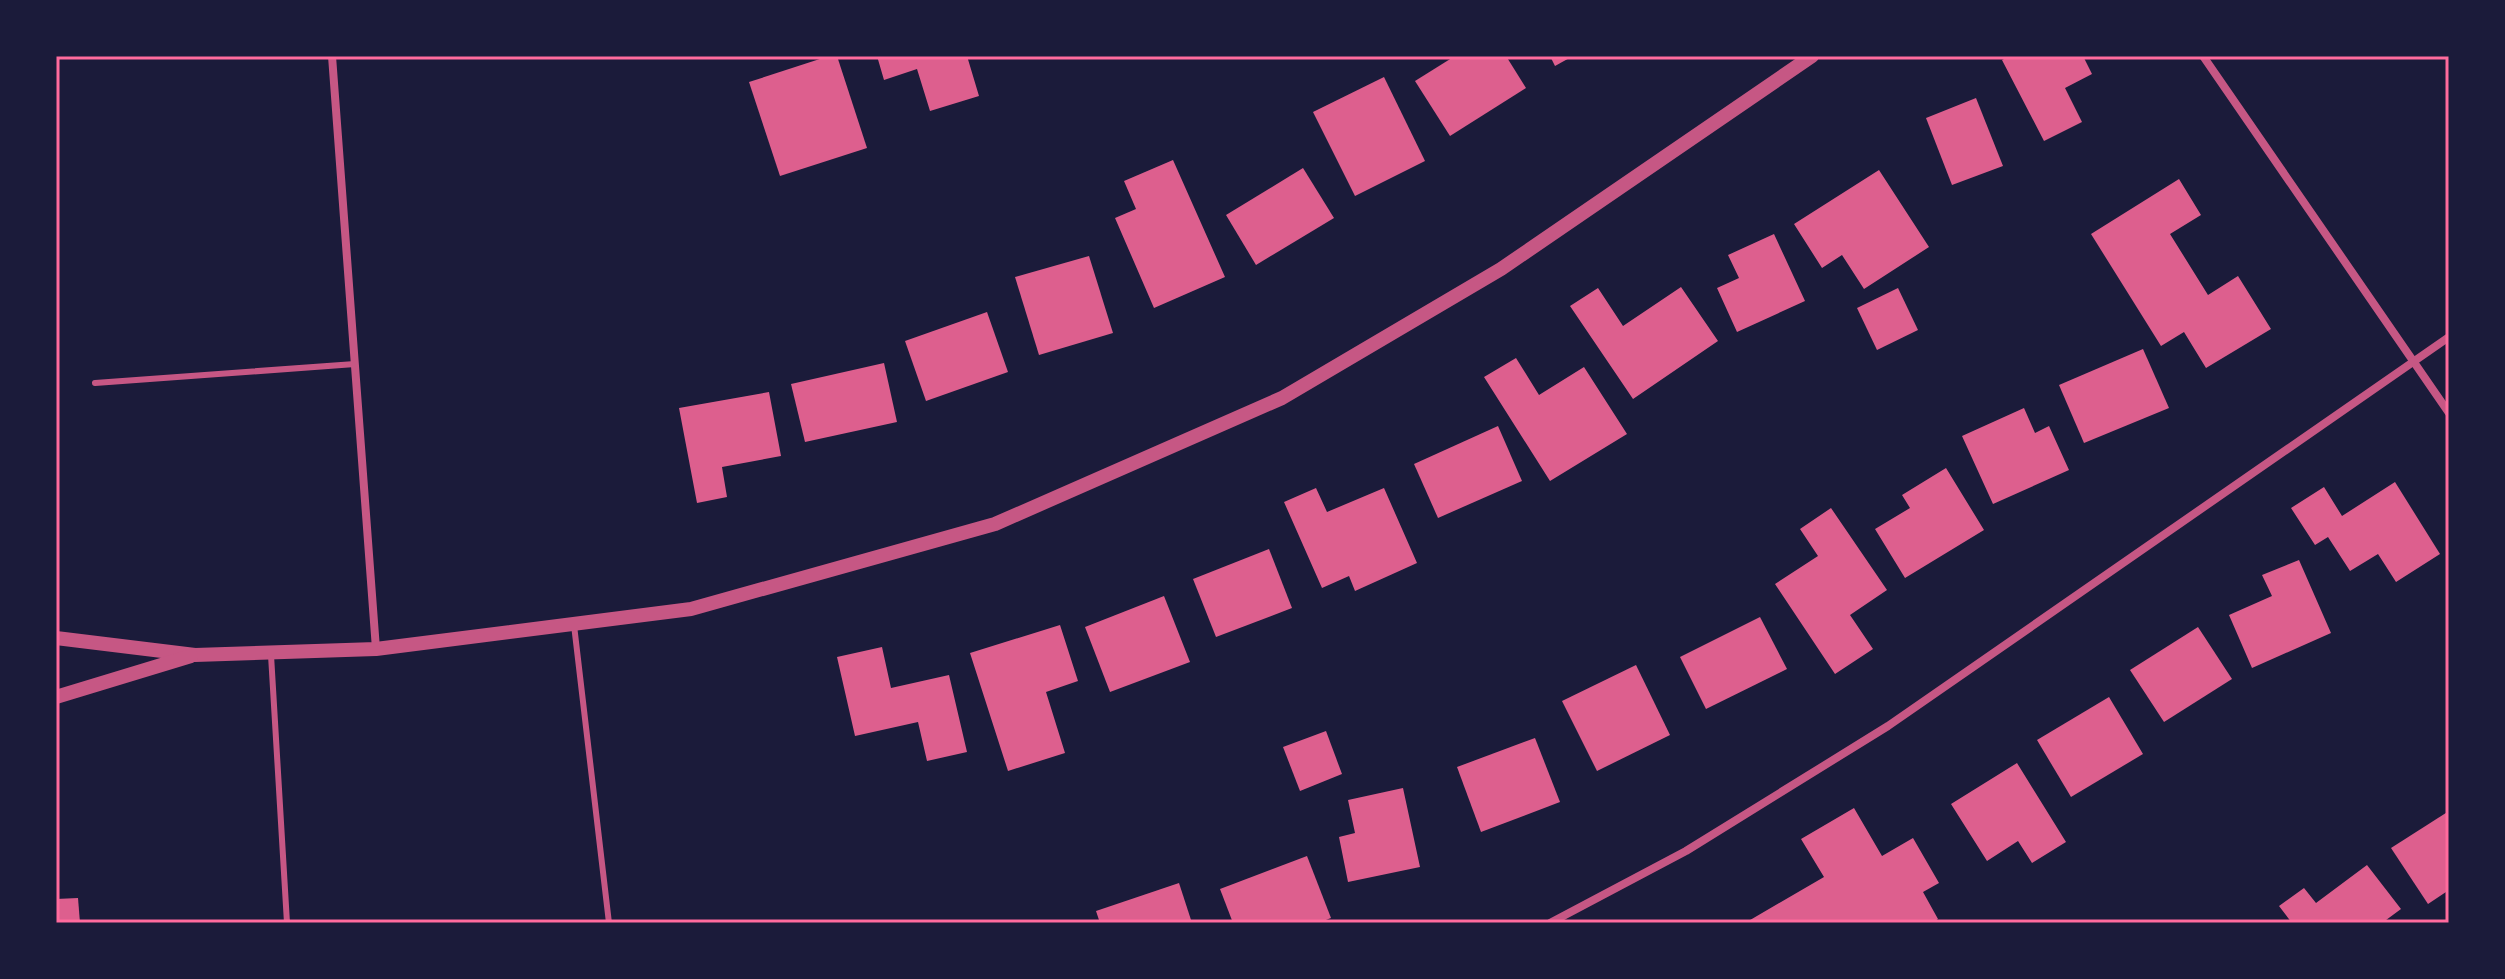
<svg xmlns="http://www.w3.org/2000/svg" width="2505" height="979" font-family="'Alegreya Sans',sans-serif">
	<rect width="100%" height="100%" fill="#1b1b3a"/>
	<!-- building -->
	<g fill="#dd5f8e">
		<polygon points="829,56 837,56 867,148 780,176 749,82"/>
		<polygon points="877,56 967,56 979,96 930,111 917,69 884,80"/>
		<polygon points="1455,56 1506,56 1526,88 1450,136 1415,81"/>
		<polygon points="1550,56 1573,56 1555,66"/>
		<polygon points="2010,56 2083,56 2092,74 2065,88 2082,122 2044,141 2002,60"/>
		<polygon points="1384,77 1425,161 1355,196 1313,112"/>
		<polygon points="1976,98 2003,166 1952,185 1926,118"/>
		<polygon points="1173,160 1225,277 1154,308 1115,218 1136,209 1124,181"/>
		<polygon points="1303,168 1334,218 1256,265 1226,215"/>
		<polygon points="1879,170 1929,247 1864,289 1842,255 1822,268 1794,224"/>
		<polygon points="2179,179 2201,215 2170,234 2208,295 2238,276 2271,329 2206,368 2184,332 2161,346 2091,234"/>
		<polygon points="1774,234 1805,301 1737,332 1717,288 1739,278 1728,255"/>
		<polygon points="1089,256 1113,333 1039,355 1015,277"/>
		<polygon points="1681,287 1718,341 1633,399 1570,306 1598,288 1623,326"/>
		<polygon points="1898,288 1918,330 1877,350 1857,308"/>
		<polygon points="987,312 1008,372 926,401 905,341"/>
		<polygon points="2143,349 2169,408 2084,443 2059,385"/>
		<polygon points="1516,358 1539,395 1584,367 1627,434 1550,481 1484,377"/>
		<polygon points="884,363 897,422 805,442 791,384"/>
		<polygon points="769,392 781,456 722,467 727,497 697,503 679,408"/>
		<polygon points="2024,408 2035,433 2049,426 2069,470 1993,504 1962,436"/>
		<polygon points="1498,426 1522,481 1438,518 1414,464"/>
		<polygon points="1946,468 1984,530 1905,578 1875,529 1910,508 1902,495"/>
		<polygon points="2395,482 2440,554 2396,582 2378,554 2350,571 2328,537 2315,545 2291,508 2324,487 2342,516"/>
		<polygon points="1316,488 1327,512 1384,488 1417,563 1355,591 1349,576 1322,588 1284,502"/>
		<polygon points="1831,508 1887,590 1850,615 1873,649 1835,674 1775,584 1818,556 1800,529"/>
		<polygon points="1269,549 1292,608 1216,637 1193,579"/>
		<polygon points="2299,560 2331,633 2252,668 2229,615 2272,596 2262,575"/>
		<polygon points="1164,596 1190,662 1110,692 1085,627"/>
		<polygon points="1760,617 1787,669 1706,709 1680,657"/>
		<polygon points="1060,625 1078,681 1046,692 1065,753 1008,771 970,653"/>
		<polygon points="2198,627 2232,679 2164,722 2130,670"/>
		<polygon points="882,647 891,688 949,675 967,752 927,761 918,722 855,736 837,657"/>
		<polygon points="1636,665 1670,735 1597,771 1562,701"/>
		<polygon points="2109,697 2143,754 2071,797 2037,740"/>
		<polygon points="1326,731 1342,774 1300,791 1283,747"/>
		<polygon points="1535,738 1560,802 1481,832 1457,767"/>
		<polygon points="2017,763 2066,842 2032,863 2018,841 1987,861 1951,804"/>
		<polygon points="1403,788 1420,867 1348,882 1339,837 1355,833 1348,800"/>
		<polygon points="1854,808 1882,856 1913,838 1939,883 1923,892 1938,919 1932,923 1745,923 1824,877 1801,839"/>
		<polygon points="2449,811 2449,890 2428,904 2391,848"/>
		<polygon points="1307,856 1331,918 1318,923 1233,923 1220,889"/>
		<polygon points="2367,865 2401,909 2382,923 2292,923 2279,906 2304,888 2316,903"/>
		<polygon points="1179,883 1192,923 1100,923 1096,911"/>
		<polygon points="78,898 80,923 56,923 56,899"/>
	</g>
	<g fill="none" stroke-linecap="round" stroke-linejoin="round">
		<!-- service -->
		<g stroke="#c65784" stroke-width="6">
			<polyline points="95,383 355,364"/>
			<polyline points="574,625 609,923"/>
			<polyline points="271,655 287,923"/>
		</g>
		<!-- minor -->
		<g stroke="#c65784" stroke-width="8">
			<polyline points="332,56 376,649"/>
			<polyline points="2203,56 2449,413"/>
			<polyline points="1550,923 1686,851 1888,726 2449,337"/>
		</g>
		<!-- tertiary -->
		<g stroke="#c65784" stroke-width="14">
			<polyline points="56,638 195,655 376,649 691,609 995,524 1282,398 1501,269 1812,56"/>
			<polyline points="56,697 191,656"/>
		</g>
	</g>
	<!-- border -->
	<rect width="2505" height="979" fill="none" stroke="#1b1b3a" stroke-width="116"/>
	<rect x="58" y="58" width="2389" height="863" fill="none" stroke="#ff6b9d" stroke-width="3"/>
</svg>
